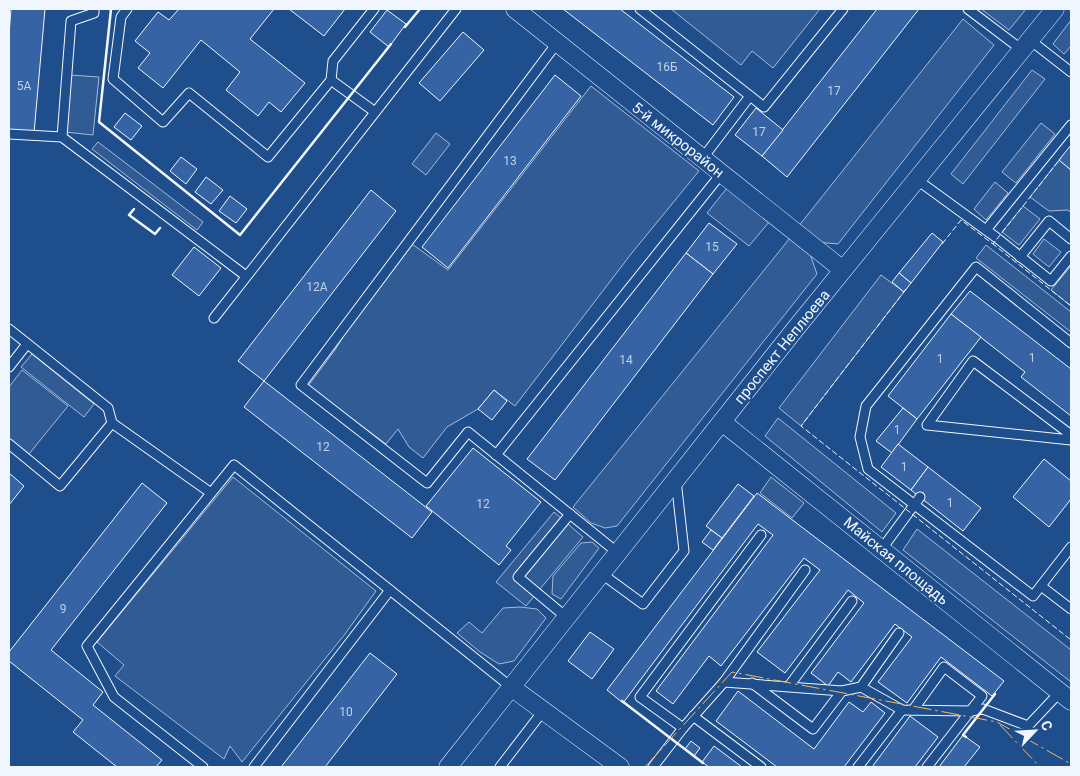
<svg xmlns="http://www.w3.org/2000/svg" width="1080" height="776" font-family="Roboto,sans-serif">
	<rect width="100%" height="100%" fill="#1f4e8c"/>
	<!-- built -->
	<g fill="#305b95" stroke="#a8bbd7">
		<polygon points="671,9 820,9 773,68 752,51 741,65"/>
		<polygon points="981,9 1026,9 1009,30"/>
		<polygon points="963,19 994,45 838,244 816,242 798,227"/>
		<polygon points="1071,20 1071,46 1064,54 1053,44"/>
		<polygon points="1032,70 1045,79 963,184 951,174"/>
		<polygon points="70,75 99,77 93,135 65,132"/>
		<polygon points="591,86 699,171 631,254 515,406 494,390 478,409 447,427 423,458 409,447 398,429 386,444 308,386 335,350 350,325 412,244 448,270"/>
		<polygon points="1041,123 1055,134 1016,183 1002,172"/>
		<polygon points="436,133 450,144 426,175 412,164"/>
		<polygon points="98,142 203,222 197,230 92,149"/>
		<polygon points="1059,160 1071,170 1071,213 1068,210 1049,211 1030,197"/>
		<polygon points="995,182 1008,193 986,220 974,209"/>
		<polygon points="727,188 769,222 749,246 707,213"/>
		<polygon points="1023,206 1040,219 1019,245 1002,232"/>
		<polygon points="790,238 810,254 817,274 617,526 605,528 591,523 573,507"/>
		<polygon points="1044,239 1061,252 1049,267 1033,254"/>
		<polygon points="986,245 1071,312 1071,332 976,258"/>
		<polygon points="1071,266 1071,306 1051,290"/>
		<polygon points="881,275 904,292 801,426 779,408"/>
		<polygon points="32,354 94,404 84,417 21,367"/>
		<polygon points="22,370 68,406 29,454 9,438 9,387"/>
		<polygon points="778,418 896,513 882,532 765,436"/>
		<polygon points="233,477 376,591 345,634 242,762 230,746 224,759 115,676 124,665 97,642"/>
		<polygon points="771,477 804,503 792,518 760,493"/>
		<polygon points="554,512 583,537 526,606 496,582"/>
		<polygon points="917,529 1071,650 1071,682 903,550"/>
		<polygon points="592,542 599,548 561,599 552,594 553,576 581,543"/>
		<polygon points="520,607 537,609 546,618 514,661 499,664 480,652 457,633 469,622 482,633 503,608"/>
	</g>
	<!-- building -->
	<g fill="#3563a3" stroke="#f2f6ff">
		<polygon points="11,9 45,9 34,133 9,130 9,35"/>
		<polygon points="179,9 274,9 250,39 305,83 281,112 269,102 258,116 226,90 240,72 201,40 163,88 138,68 150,53 135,41 158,12 169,20"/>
		<polygon points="289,9 345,9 324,36"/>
		<polygon points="563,9 620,9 734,97 713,125"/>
		<polygon points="877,9 919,9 787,177 762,156"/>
		<polygon points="387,10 406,24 389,47 370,32"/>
		<polygon points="463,32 484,50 440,101 419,83"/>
		<polygon points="555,75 581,96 448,268 422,247"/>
		<polygon points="756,108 783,130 762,156 735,135"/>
		<polygon points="125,113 142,126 131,140 114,127"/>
		<polygon points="1071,145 1071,170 1059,160"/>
		<polygon points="181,157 197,169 186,184 170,171"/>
		<polygon points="206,177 223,190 211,204 195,192"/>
		<polygon points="371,190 396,211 264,381 238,361"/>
		<polygon points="230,196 247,209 236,223 219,211"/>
		<polygon points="709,223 737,244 713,274 686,253"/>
		<polygon points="932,233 943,242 911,283 899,273"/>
		<polygon points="194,247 221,268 199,296 172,275"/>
		<polygon points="686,253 713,274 555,480 527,459"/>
		<polygon points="899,273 911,283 904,292 892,282"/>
		<polygon points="970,291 1071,369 1071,416 1021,377 1025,372 951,314"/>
		<polygon points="951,314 981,337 917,419 888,396"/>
		<polygon points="264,381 432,512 412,538 244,407"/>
		<polygon points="494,390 507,401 492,420 478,409"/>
		<polygon points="903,408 917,419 892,453 876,441"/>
		<polygon points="898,444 928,467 911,490 881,467"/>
		<polygon points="473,448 541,502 506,546 511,550 499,565 426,506"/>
		<polygon points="1044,459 1071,481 1071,499 1049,527 1013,497"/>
		<polygon points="928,467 981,508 963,531 911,490"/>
		<polygon points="9,473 24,486 9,505"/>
		<polygon points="142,483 167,503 51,650 103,692 93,705 162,760 156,767 117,767 73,732 83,720 9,661 9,652"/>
		<polygon points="738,484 754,496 722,538 706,526"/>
		<polygon points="757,493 1004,681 992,696 941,657 907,703 878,682 912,637 895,624 851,682 838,672 828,686 811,673 864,603 848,590 785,673 757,652 820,570 804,558 721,666 709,656 673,704 656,691 773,535 758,524 623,703 607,690"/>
		<polygon points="711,530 722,538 713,550 702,542"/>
		<polygon points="590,632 614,649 592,679 568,661"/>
		<polygon points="370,653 397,674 325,767 281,767"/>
		<polygon points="738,691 814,749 849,702 863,712 871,702 885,713 844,767 777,767 716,721"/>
		<polygon points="910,716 938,737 915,767 872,767"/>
		<polygon points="963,735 980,747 964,767 939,767"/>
		<polygon points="691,741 700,748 694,756 685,749"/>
		<polygon points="714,746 742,767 709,767 702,762"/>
	</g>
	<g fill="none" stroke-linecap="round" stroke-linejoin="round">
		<defs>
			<g id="lane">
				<polyline points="127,9 121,17 113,79 163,122 189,93 268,157 331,80 333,61 374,9"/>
				<polyline points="640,9 764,107 843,9"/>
				<polyline points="968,9 1022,50"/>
				<polyline points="1030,40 1071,72"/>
				<polyline points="557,43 301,385 427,483 468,432 618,553"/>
				<polyline points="331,80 375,112"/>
				<polyline points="9,134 62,137 246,276"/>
				<polyline points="62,137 71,21 94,13 94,9"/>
				<polyline points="702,159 750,96"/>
				<polyline points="916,179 997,238 1051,281 1071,256"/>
				<polyline points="986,230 1071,125"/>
				<polyline points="1020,257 1049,221 1071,239"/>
				<polyline points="214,318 456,9"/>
				<polyline points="9,329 108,408 112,423 211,493"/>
				<polyline points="1071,343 976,267 866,406 860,437 868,469 1033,596 1071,547"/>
				<polyline points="9,367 27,344"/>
				<polyline points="1071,435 973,361 927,425 1071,440"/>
				<polyline points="9,444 60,486 112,423"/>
				<polyline points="496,455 721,174"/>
				<polyline points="881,550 920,497"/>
				<polyline points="602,574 643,604 684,551 676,480"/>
				<polyline points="1041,586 1071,609"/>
				<polyline points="566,617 518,577 570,514"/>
				<polyline points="724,682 842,691 861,687 902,710 971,711 983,709 1028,726 1060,692"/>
				<polyline points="752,683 813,729 842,691"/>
				<polyline points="789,686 852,601"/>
				<polyline points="861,687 899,633"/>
				<polyline points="913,710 944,667 982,696 927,767"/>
				<polyline points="693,716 761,767"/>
				<polyline points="683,728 724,682 805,570"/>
				<polyline points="203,767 114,697 87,646 234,465 511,687"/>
				<polyline points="254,767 390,590"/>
				<polyline points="500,767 543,711"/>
				<polyline points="653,767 683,728 640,697 761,535"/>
				<polyline points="858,767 902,710"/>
			</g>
			<g id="street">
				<polyline points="515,9 843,270"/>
				<polyline points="722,422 1071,701"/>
				<polyline points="511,687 620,767"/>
				<polyline points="448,767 796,328 1055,9"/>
			</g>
		</defs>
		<!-- lane casing -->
		<use href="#lane" stroke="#f2f6ff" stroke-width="11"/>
		<!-- street casing -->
		<use href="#street" stroke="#f2f6ff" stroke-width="19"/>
		<!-- lane -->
		<use href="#lane" stroke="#1f4e8c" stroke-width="9"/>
		<!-- street -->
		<use href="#street" stroke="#1f4e8c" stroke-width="18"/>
		<!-- fence -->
		<g stroke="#f2f6ff" stroke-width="1" stroke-dasharray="6 2.5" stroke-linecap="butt">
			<polyline points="994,243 993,244 1071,306"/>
			<polyline points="942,244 961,220 993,244 1061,158"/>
			<polyline points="906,289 801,426 1071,640"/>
		</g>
		<!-- wall -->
		<g stroke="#f2f6ff" stroke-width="2.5">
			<polyline points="111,9 99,122 240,235 391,44"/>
			<polyline points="405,27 420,9"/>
			<polyline points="134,209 129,215 155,234 160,228"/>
			<polyline points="622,701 703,763"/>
			<polyline points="966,737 963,735 995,694"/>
		</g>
		<!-- power -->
		<g stroke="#ffb74d" stroke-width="1" stroke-dasharray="18 4 2.5 4" stroke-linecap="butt">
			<polyline points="1000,725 1040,767"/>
			<polyline points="645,767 732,672 997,722 1071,764"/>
		</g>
	</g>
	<g text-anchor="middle" stroke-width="4" stroke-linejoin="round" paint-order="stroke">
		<!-- number labels -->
		<g font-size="12" fill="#c3d1e8">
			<text x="667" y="71">16Б</text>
			<text x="24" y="90">5А</text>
			<text x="834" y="95">17</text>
			<text x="759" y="136">17</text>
			<text x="510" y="165">13</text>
			<text x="712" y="251">15</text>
			<text x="317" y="291">12А</text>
			<text x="1032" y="362">1</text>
			<text x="940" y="363">1</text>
			<text x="626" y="364">14</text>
			<text x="897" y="434">1</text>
			<text x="323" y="451">12</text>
			<text x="904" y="471">1</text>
			<text x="950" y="507">1</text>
			<text x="483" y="508">12</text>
			<text x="63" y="613">9</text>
			<text x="346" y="716">10</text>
		</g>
		<!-- street labels -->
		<g font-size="15" fill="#f2f6ff" stroke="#1f4e8c">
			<text transform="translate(678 140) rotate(38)" y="5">5-й микрорайон</text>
			<text transform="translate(782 347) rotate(-51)" y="5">проспект Неплюева</text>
			<text transform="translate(896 561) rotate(39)" y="5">Майская площадь</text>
		</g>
	</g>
	<!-- border -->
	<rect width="1080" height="776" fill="none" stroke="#f2f6ff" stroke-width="20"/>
	<!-- north arrow -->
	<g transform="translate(1035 731) rotate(65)" stroke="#1f4e8c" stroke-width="4" paint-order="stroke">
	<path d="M0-4L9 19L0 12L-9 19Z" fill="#f2f6ff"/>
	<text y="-8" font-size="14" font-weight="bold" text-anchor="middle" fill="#f2f6ff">С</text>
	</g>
</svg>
